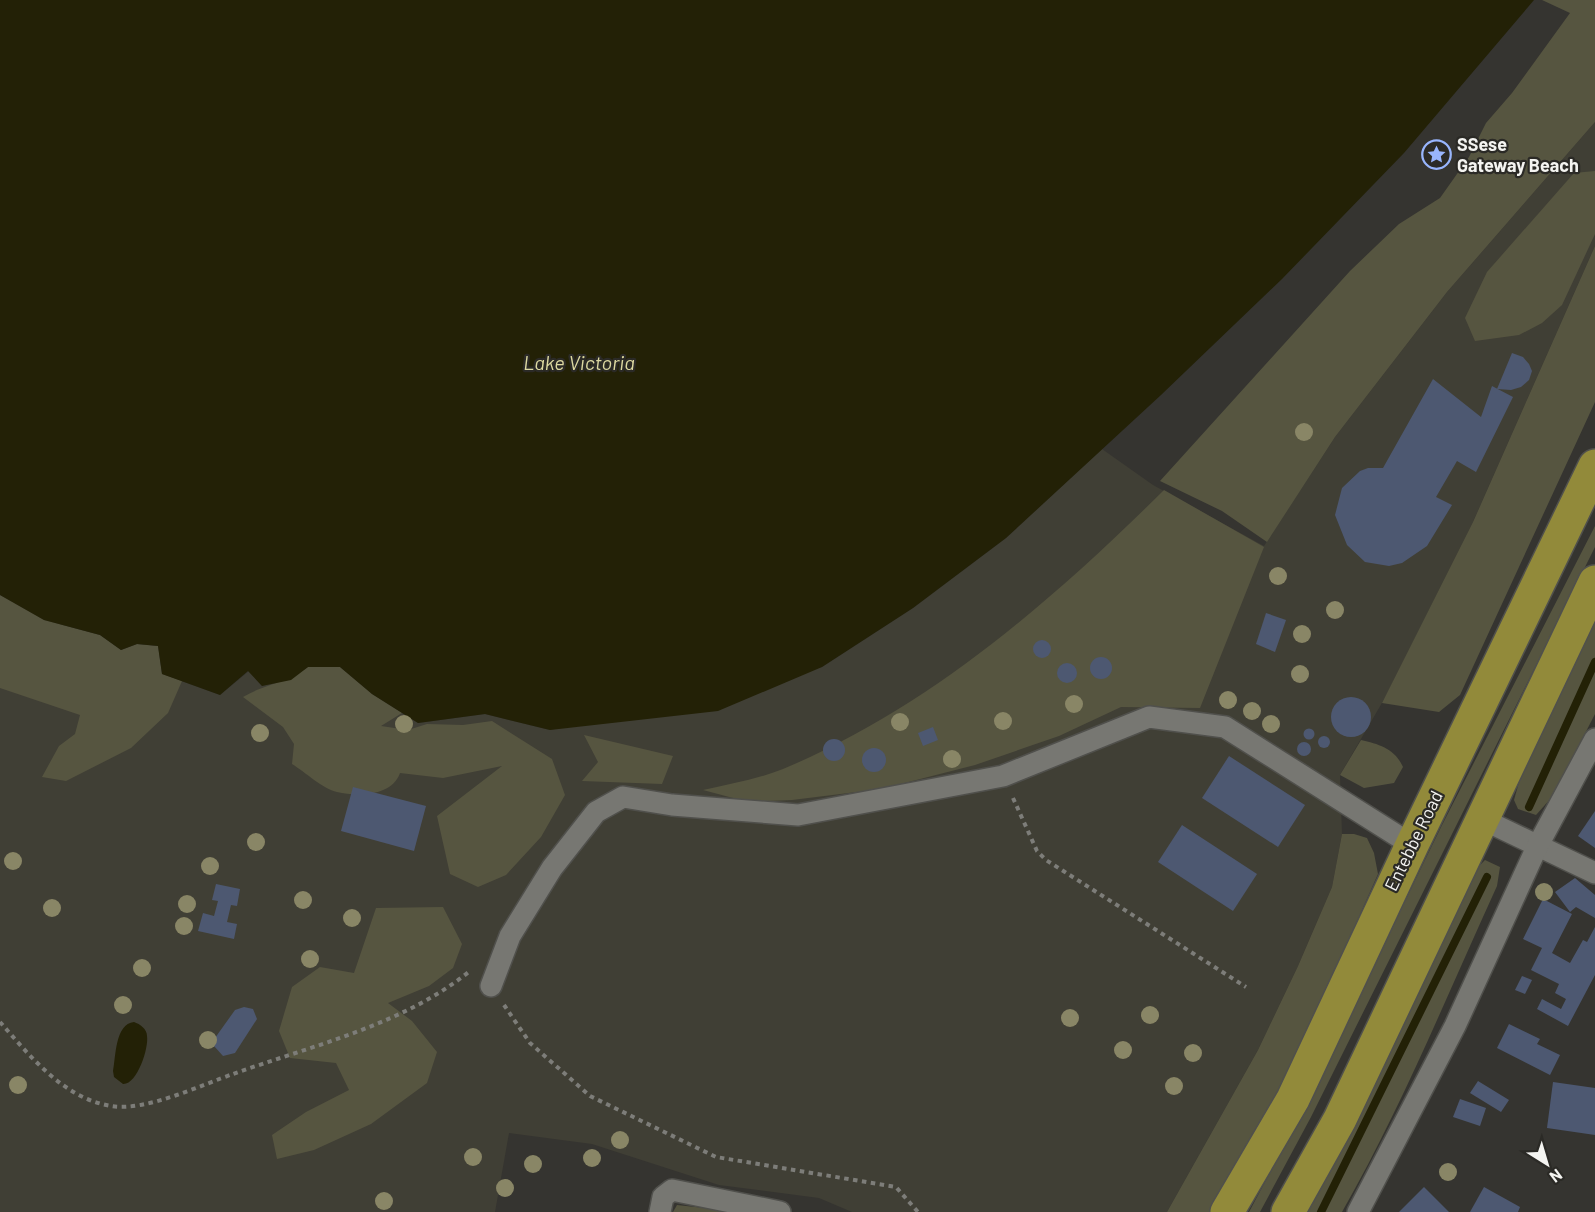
<svg xmlns="http://www.w3.org/2000/svg" width="1595" height="1212" font-family="Barlow,sans-serif">
	<rect width="100%" height="100%" fill="#353430"/>
	<!-- built -->
	<polygon fill="#403f35" points="1595,122 1595,246 1473,522 1386,696 1340,775 1342,834 1332,887 1298,966 1258,1050 1167,1212 852,1212 819,1198 719,1185 592,1144 509,1133 495,1212 0,1212 0,595 162,674 220,695 249,671 262,686 308,667 340,667 372,694 418,723 485,714 550,730 822,667 913,608 1006,538 1102,449 1153,485 1264,546 1335,437 1447,292"/>
	<!-- green -->
	<g fill="#565540">
		<polygon points="1542,0 1595,0 1595,122 1447,292 1335,437 1267,542 1222,511 1160,481 1350,271 1399,224 1440,198 1469,157 1486,123 1512,93 1570,13"/>
		<polygon points="1595,171 1595,234 1562,305 1542,323 1519,335 1475,341 1465,318 1487,272 1574,173"/>
		<polygon points="1595,246 1595,402 1460,695 1439,712 1382,703 1473,522"/>
		<path d="M1164 490 1264 547 1200 708 1121 707 1059 736 975 765 881 789 792 800 748 802 703 790C729 784 758 779 783 769 929 708 1053 600 1164 490Z"/>
		<polygon points="1595,526 1595,547 1311,1117 1260,1212 1249,1212 1299,1118 1442,825"/>
		<polygon points="0,595 44,620 100,635 121,650 137,644 158,646 162,674 182,681 168,713 131,748 66,781 42,777 59,746 75,734 80,715 0,688"/>
		<polygon points="1595,613 1595,714 1553,796 1536,815 1518,809 1514,800 1519,782"/>
		<path d="M308 667H340L372 694 402 713 381 726 408 730 427 724 463 725 492 721 552 759 565 795 541 837 506 875 478 887 450 874 437 816 502 766 443 778 400 773C392 796 358 797 337 792 323 789 305 772 292 764L294 744 283 727 243 697C267 683 285 684 308 667Z"/>
		<polygon points="584,735 673,756 662,784 582,781 598,762"/>
		<path d="M1361 740C1379 744 1395 749 1403 767L1394 783 1364 788 1340 775Z"/>
		<polygon points="1342,834 1354,834 1367,838 1374,853 1378,874 1297,1057 1213,1212 1167,1212 1258,1050 1298,966 1332,887"/>
		<path d="M1485 860 1500 867 1497 886C1447 995 1402 1107 1342 1212H1302L1471 874Z"/>
		<polygon points="443,907 462,944 453,968 429,986 388,1003 412,1021 437,1052 427,1083 371,1124 314,1150 277,1159 272,1135 306,1112 349,1090 336,1063 290,1058 279,1031 292,987 320,967 354,973 376,908"/>
		<polygon points="677,1205 741,1212 673,1212"/>
	</g>
	<!-- water -->
	<g fill="#232106">
		<polygon points="0,0 1534,0 1404,153 1282,279 1161,395 1006,538 913,608 822,667 718,711 550,730 485,714 418,723 372,694 340,667 308,667 291,680 262,686 248,671 220,695 162,674 158,646 137,644 121,650 100,635 44,620 0,595"/>
		<path d="M134 1022C140 1024 147 1029 147 1036 149 1048 137 1085 123 1084L114 1077 113 1071C116 1056 115 1024 134 1022Z"/>
	</g>
	<g fill="none" stroke-linecap="round" stroke-linejoin="round">
		<!-- stream -->
		<g stroke="#232106" stroke-width="8">
			<polyline points="1529,807 1595,662"/>
			<polyline points="1321,1212 1487,877"/>
		</g>
	</g>
	<!-- building -->
	<g fill="#4d5871">
		<polygon points="1512,353 1523,357 1529,364 1532,371 1529,380 1521,387 1511,390 1497,389"/>
		<polygon points="1433,379 1481,417 1492,386 1513,397 1476,472 1457,461 1436,497 1452,505 1427,546 1402,563 1389,566 1365,562 1347,545 1335,515 1342,488 1360,471 1368,468 1383,468"/>
		<polygon points="1266,613 1286,620 1275,652 1256,644"/>
		<circle cx="1042" cy="649" r="9"/>
		<circle cx="1101" cy="668" r="11"/>
		<circle cx="1067" cy="673" r="10"/>
		<circle cx="1351" cy="717" r="20"/>
		<polygon points="933,727 938,740 923,746 918,733"/>
		<circle cx="1309" cy="734" r="5.5"/>
		<circle cx="1324" cy="742" r="6"/>
		<circle cx="834" cy="750" r="11"/>
		<circle cx="1304" cy="749" r="7"/>
		<circle cx="874" cy="760" r="12"/>
		<polygon points="1229,756 1305,805 1278,847 1202,798"/>
		<polygon points="353,787 426,806 414,851 341,831"/>
		<polygon points="1595,811 1595,848 1578,836"/>
		<polygon points="1182,825 1257,874 1233,911 1158,862"/>
		<polygon points="1575,878 1595,895 1595,918 1576,907 1570,912 1555,892"/>
		<polygon points="216,884 240,889 237,906 231,905 227,922 237,924 234,939 198,931 203,913 214,916 218,901 212,900"/>
		<polygon points="1543,899 1572,914 1552,953 1570,963 1583,940 1587,942 1595,927 1595,975 1568,1026 1537,1009 1542,999 1561,1009 1566,999 1555,993 1559,984 1531,970 1542,948 1523,939"/>
		<polygon points="1522,976 1532,980 1525,994 1515,990"/>
		<polygon points="244,1007 253,1009 257,1019 235,1053 223,1056 214,1046 215,1038 235,1010"/>
		<polygon points="1509,1024 1540,1039 1537,1044 1560,1055 1550,1075 1497,1048"/>
		<polygon points="1478,1081 1509,1100 1501,1112 1470,1093"/>
		<polygon points="1553,1082 1595,1088 1595,1135 1547,1128"/>
		<polygon points="1460,1099 1486,1108 1480,1126 1453,1117"/>
		<polygon points="1424,1187 1449,1212 1399,1212"/>
		<polygon points="1484,1187 1520,1207 1518,1212 1470,1212"/>
	</g>
	<g fill="none" stroke-linecap="round" stroke-linejoin="round">
		<defs>
			<g id="minor">
				<polyline points="1482,819 1595,873"/>
				<polyline points="491,986 510,936 552,868 596,812 623,797 672,805 798,815 1003,776 1149,717 1225,727 1412,845"/>
				<polyline points="660,1212 663,1197 672,1190 780,1212"/>
				<polyline points="1358,1212 1455,1026 1537,847 1595,739"/>
			</g>
			<g id="trunk">
				<polyline points="1227,1212 1293,1099 1412,845 1595,466"/>
				<polyline points="1288,1212 1340,1119 1595,582"/>
			</g>
		</defs>
		<!-- minor casing -->
		<use href="#minor" stroke="#50504c" stroke-width="24"/>
		<!-- trunk casing -->
		<use href="#trunk" stroke="#50504c" stroke-width="36"/>
		<!-- path -->
		<g stroke="#7d7d79" stroke-width="4" stroke-dasharray="4.5 4.5" stroke-linecap="butt">
			<polyline points="1013,798 1037,851 1046,860 1246,987"/>
			<polyline points="504,1005 530,1043 590,1096 716,1157 896,1187 918,1212"/>
			<path d="M0 1022C30 1056 63 1098 111 1106 145 1112 201 1085 233 1074 311 1046 406 1024 471 970"/>
		</g>
		<!-- minor -->
		<use href="#minor" stroke="#777772" stroke-width="21"/>
		<!-- trunk -->
		<use href="#trunk" stroke="#928a3a" stroke-width="33"/>
	</g>
	<!-- trees -->
	<g fill="#898666">
		<circle cx="1304" cy="432" r="9"/>
		<circle cx="1278" cy="576" r="9"/>
		<circle cx="1335" cy="610" r="9"/>
		<circle cx="1302" cy="634" r="9"/>
		<circle cx="1300" cy="674" r="9"/>
		<circle cx="1228" cy="700" r="9"/>
		<circle cx="1074" cy="704" r="9"/>
		<circle cx="1252" cy="711" r="9"/>
		<circle cx="1003" cy="721" r="9"/>
		<circle cx="900" cy="722" r="9"/>
		<circle cx="404" cy="724" r="9"/>
		<circle cx="1271" cy="724" r="9"/>
		<circle cx="260" cy="733" r="9"/>
		<circle cx="952" cy="759" r="9"/>
		<circle cx="256" cy="842" r="9"/>
		<circle cx="13" cy="861" r="9"/>
		<circle cx="210" cy="866" r="9"/>
		<circle cx="1544" cy="892" r="9"/>
		<circle cx="303" cy="900" r="9"/>
		<circle cx="187" cy="904" r="9"/>
		<circle cx="52" cy="908" r="9"/>
		<circle cx="352" cy="918" r="9"/>
		<circle cx="184" cy="926" r="9"/>
		<circle cx="310" cy="959" r="9"/>
		<circle cx="142" cy="968" r="9"/>
		<circle cx="123" cy="1005" r="9"/>
		<circle cx="1150" cy="1015" r="9"/>
		<circle cx="1070" cy="1018" r="9"/>
		<circle cx="208" cy="1040" r="9"/>
		<circle cx="1123" cy="1050" r="9"/>
		<circle cx="1193" cy="1053" r="9"/>
		<circle cx="18" cy="1085" r="9"/>
		<circle cx="1174" cy="1086" r="9"/>
		<circle cx="620" cy="1140" r="9"/>
		<circle cx="473" cy="1157" r="9"/>
		<circle cx="592" cy="1158" r="9"/>
		<circle cx="533" cy="1164" r="9"/>
		<circle cx="1448" cy="1172" r="9"/>
		<circle cx="505" cy="1188" r="9"/>
		<circle cx="384" cy="1201" r="9"/>
	</g>
	<!-- icons -->
	<defs>
		<symbol id="sight-ring" viewBox="-11 -11 22 22"><circle r="9.5" fill="#2b2a26" stroke="#98b5fd" stroke-width="1.5"/><path d="M0-6L1.8-2.2L6-1.7L2.9 1.2L3.7 5.4L0 3.3L-3.7 5.4L-2.9 1.2L-6-1.7L-1.8-2.2Z" fill="#98b5fd"/></symbol>
	</defs>
	<g fill-rule="evenodd">
		<use href="#sight-ring" x="1420" y="138" width="33" height="33"/>
	</g>
	<g text-anchor="middle" stroke-width="4.5" stroke-linejoin="round" paint-order="stroke">
		<!-- poi labels -->
		<g font-size="18" font-weight="bold" fill="#f4f4f1" stroke="#2b2a26" text-anchor="start">
			<text x="1457" y="151">SSese<tspan x="1457" dy="21">Gateway Beach</tspan></text>
		</g>
		<!-- street labels -->
		<g font-size="18" fill="#f4f4f1" stroke="#2b2a26">
			<text transform="translate(1414 841) rotate(-64)" y="6">Entebbe Road</text>
		</g>
		<!-- water labels -->
		<g font-size="20" font-style="italic" fill="#ddd9a1" stroke="#2b2a26">
			<text x="579" y="370">Lake Victoria</text>
		</g>
	</g>
	<!-- north arrow -->
	<g transform="translate(1547 1164) rotate(143)" stroke="#2b2a26" stroke-width="4.5" paint-order="stroke">
	<path d="M0-4.5L10 22L0 15L-10 22Z" fill="#f4f4f1"/>
	<text y="-9" font-size="16" font-weight="bold" text-anchor="middle" fill="#f4f4f1">N</text>
	</g>
</svg>
